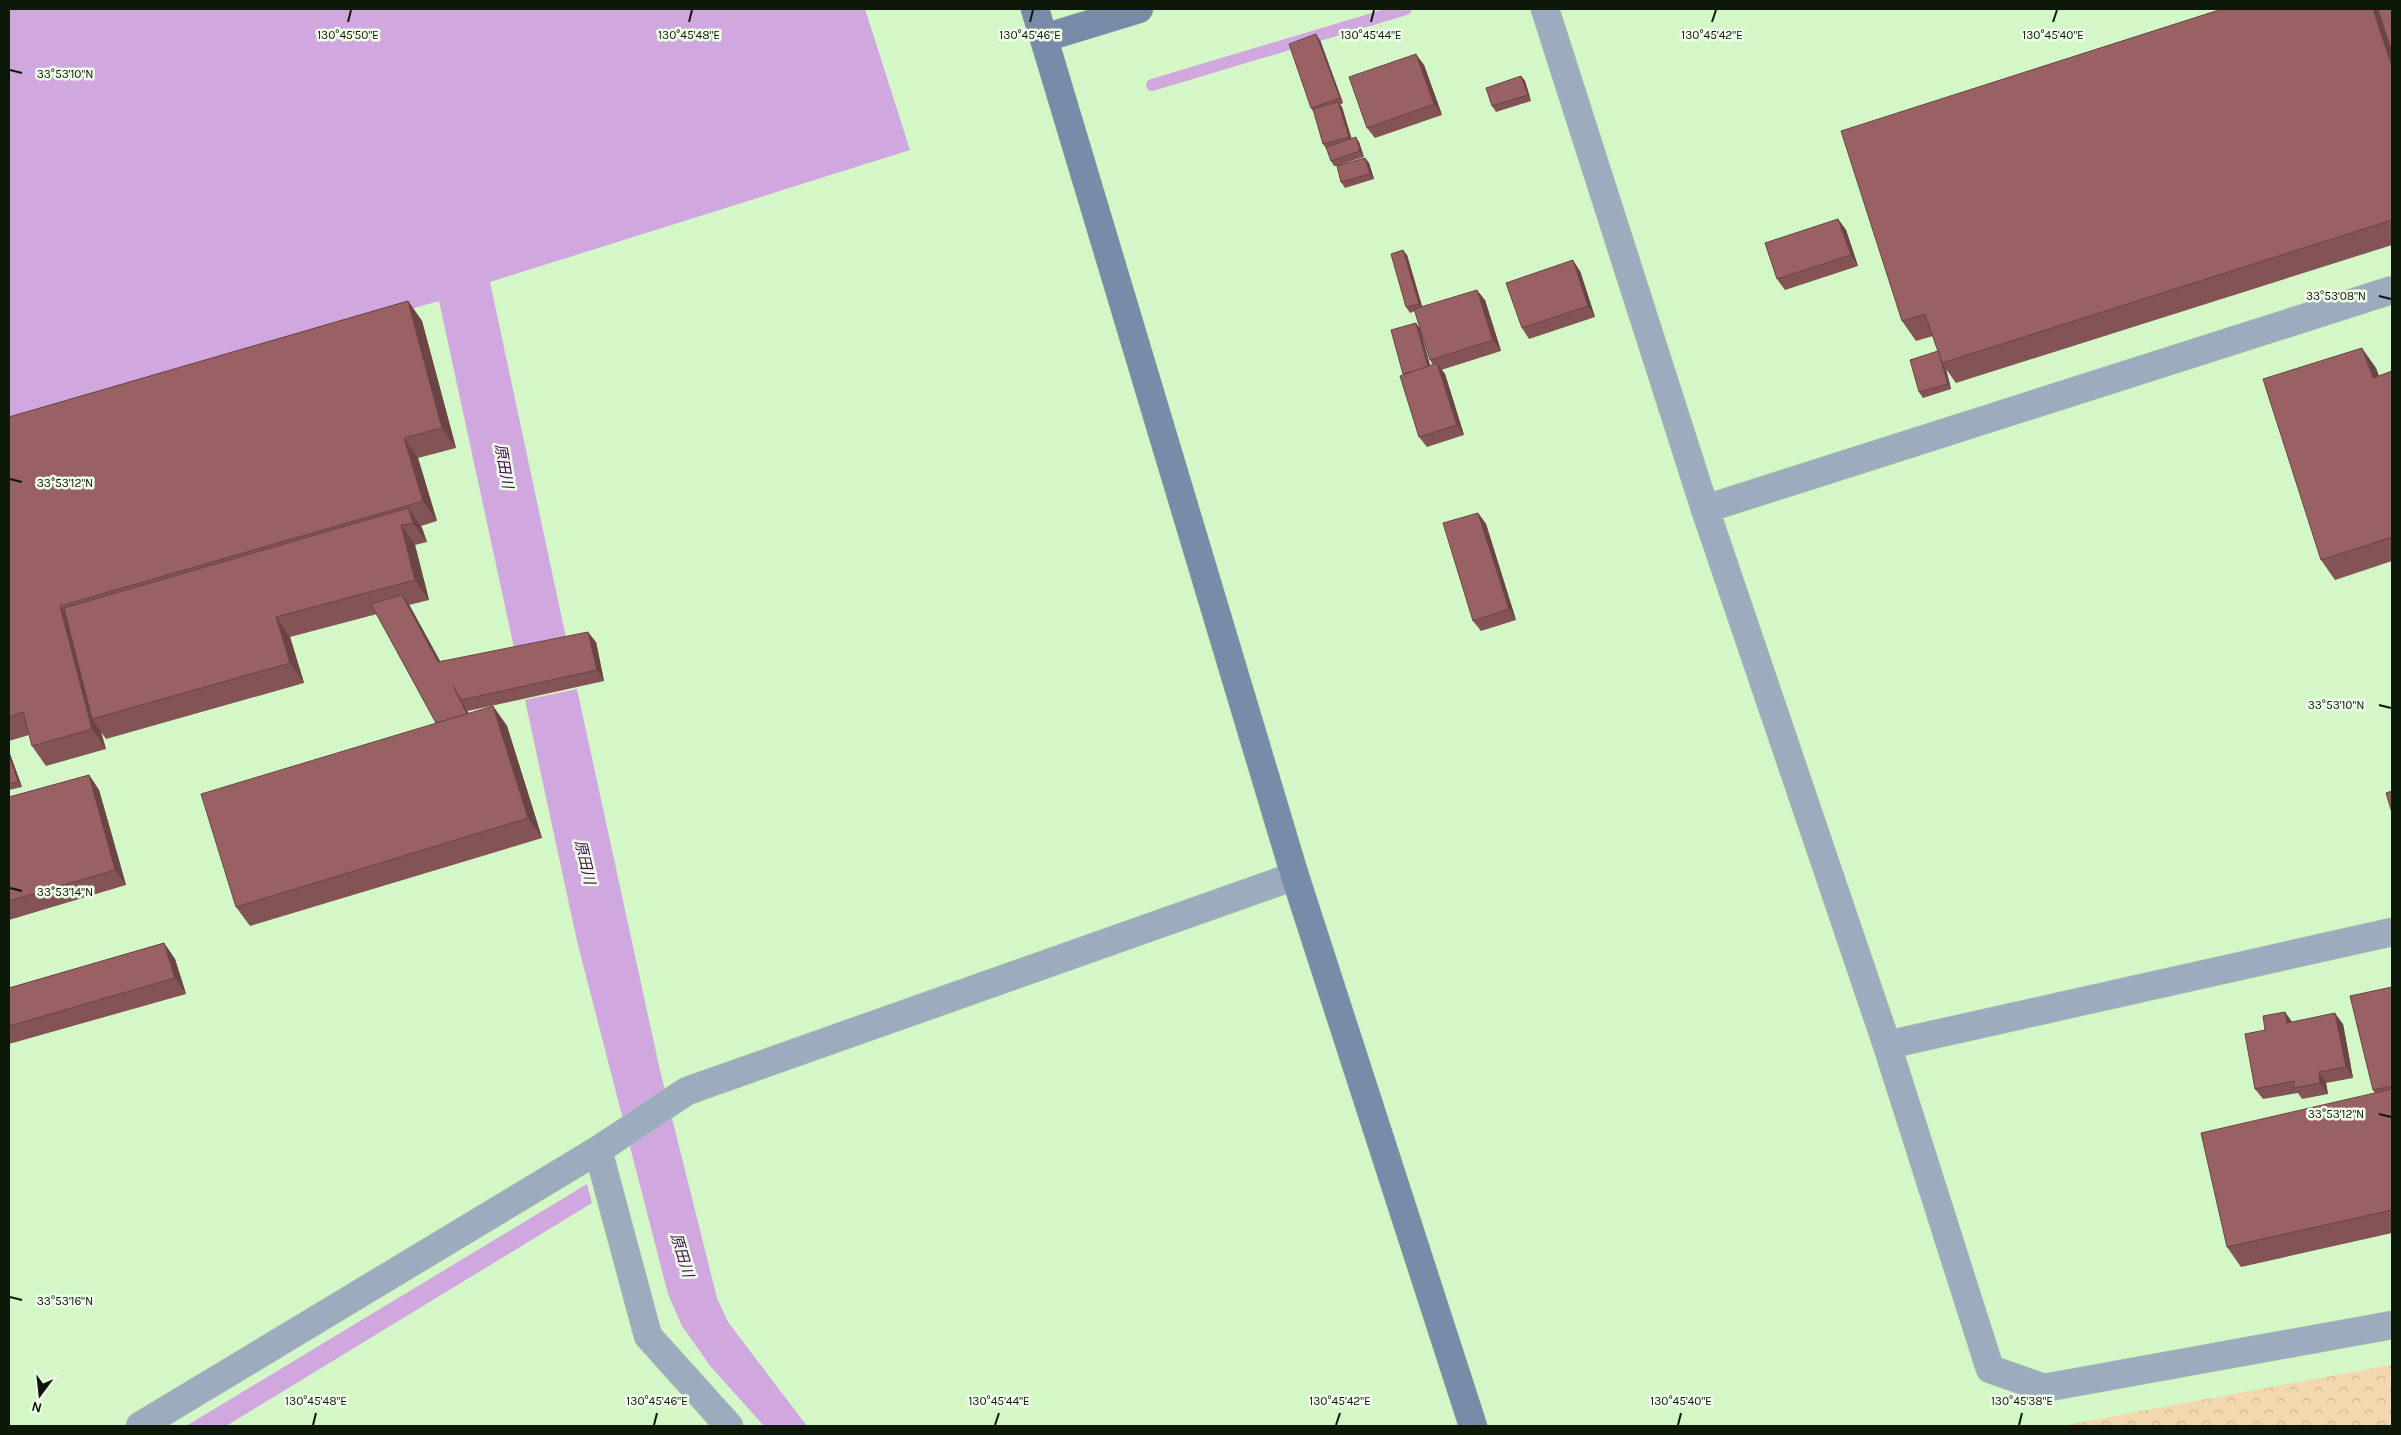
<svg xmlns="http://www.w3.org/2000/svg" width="2401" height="1435" font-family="Karla,'Noto Sans JP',sans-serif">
	<defs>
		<pattern id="park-crowns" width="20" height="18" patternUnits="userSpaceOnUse" patternTransform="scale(1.25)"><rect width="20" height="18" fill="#f3d7ae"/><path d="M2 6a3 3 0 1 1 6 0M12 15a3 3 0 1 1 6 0" fill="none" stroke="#cfb894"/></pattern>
	</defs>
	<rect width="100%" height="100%" fill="#d4f7c8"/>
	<!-- park -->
	<polygon fill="url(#park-crowns)" points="2392,1365 2392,1426 2060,1426"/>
	<!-- water -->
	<g fill="#d1a7df">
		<polygon points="9,9 865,9 910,150 490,282 568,647 516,657 439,301 9,423"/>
		<polygon points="577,689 659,1066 717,1298 728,1322 807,1426 764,1426 711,1367 682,1326 668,1294 577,941 525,700"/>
		<polygon points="587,1184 592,1203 226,1426 186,1426"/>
	</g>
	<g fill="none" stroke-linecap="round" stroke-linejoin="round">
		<!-- stream -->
		<polyline stroke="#d1a7df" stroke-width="12" points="1152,85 1406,9"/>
		<defs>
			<g id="street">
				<polyline points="1545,9 1705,509 1887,1045 1990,1369 2044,1388 2392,1325"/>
				<polyline points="1705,509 2392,290"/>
				<polyline points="1887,1045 2392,932"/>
				<polyline points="598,1150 648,1336 729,1426"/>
				<polyline points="140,1426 598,1150 687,1091 1295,876"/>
			</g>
			<g id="secondary">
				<polyline points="1035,9 1295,876 1473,1426"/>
				<polyline points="1044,38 1139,9"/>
			</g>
		</defs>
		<!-- street casing -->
		<use href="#street" stroke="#b4d3a9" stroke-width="29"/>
		<!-- secondary casing -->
		<use href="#secondary" stroke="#b4d3a9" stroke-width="29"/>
		<!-- street -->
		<use href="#street" stroke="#9dabbf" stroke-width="28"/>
		<!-- secondary -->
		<use href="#secondary" stroke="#788ca9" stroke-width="28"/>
	</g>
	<!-- wall -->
	<g fill="#845355">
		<polygon points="2392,9 2392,245 1956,383 1946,369 1951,389 1923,398 1919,392 1938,351 1933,336 1916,341 1902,321"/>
		<polygon points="1320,40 1343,103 1340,105 1342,107 1351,138 1359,142 1364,157 1339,165 1365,158 1369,163 1374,179 1345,188 1341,182 1337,166 1334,166 1331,161 1327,150 1323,144 1314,113 1311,108"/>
		<polygon points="1424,65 1442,115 1375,138 1367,128"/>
		<polygon points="1521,76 1525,81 1531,101 1496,112 1492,106"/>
		<polygon points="1838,219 1846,230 1858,266 1785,290 1777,279"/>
		<polygon points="1407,255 1422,307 1485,300 1501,351 1441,370 1445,374 1464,435 1427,447 1419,437 1403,374 1416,323 1420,329 1430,366 1433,365 1430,360 1415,311 1410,313 1406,307"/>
		<polygon points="1580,271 1595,317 1529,339 1522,328"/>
		<polygon points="408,301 422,321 456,448 418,458 437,521 421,526 422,528 427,542 415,545 429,600 409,605 440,661 596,642 604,681 468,711 466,708 469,714 493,706 507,726 542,838 250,926 236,907 436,723 377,614 290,637 304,683 106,739 101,732 106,749 46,766 32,746 29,735 9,741 9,417"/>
		<polygon points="2376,368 2379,376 2392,371 2392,561 2335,580 2321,560"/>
		<polygon points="1478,513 1486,524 1516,620 1481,631 1473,621"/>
		<polygon points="9,752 10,754 22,787 9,790"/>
		<polygon points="89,775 99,790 126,885 9,920 9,797"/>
		<polygon points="164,943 175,959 186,994 9,1044 9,988"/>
		<polygon points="2392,987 2392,1233 2241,1267 2227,1247 2375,1093 2373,1090"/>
		<polygon points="2285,1012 2292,1022 2343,1024 2353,1078 2326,1083 2328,1094 2302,1099 2298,1093 2263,1099 2255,1089 2265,1030"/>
	</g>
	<!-- shaded-wall -->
	<g fill="#6b4445">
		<polygon points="2373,9 2381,9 2392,44 2392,67"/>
		<polygon points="1316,34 1320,40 1343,103 1340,98"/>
		<polygon points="1416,54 1424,65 1442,115 1434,104"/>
		<polygon points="1521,76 1525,81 1531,101 1528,95"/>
		<polygon points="1338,102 1342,107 1353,143 1349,137"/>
		<polygon points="1356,137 1359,142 1364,157 1360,151"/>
		<polygon points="1365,158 1369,163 1374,179 1370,174"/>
		<polygon points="1838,219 1846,230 1858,266 1851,255"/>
		<polygon points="1403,250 1407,255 1423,309 1419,304"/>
		<polygon points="1573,260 1580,271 1595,317 1588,306"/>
		<polygon points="1477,290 1485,300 1501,351 1493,340"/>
		<polygon points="408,301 422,321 456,448 442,428"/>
		<polygon points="1416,323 1420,329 1432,372 1428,367"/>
		<polygon points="2362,348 2376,368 2386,398 2373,378"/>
		<polygon points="1437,363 1445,374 1464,435 1457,425"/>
		<polygon points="1942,364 1946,369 1951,389 1948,384"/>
		<polygon points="404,438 418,458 437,521 423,501"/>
		<polygon points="408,508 422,528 427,542 413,523"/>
		<polygon points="1478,513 1486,524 1516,620 1509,609"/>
		<polygon points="401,525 415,545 429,600 415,580"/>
		<polygon points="402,595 410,606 446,672 438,662"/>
		<polygon points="60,606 74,625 92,719 101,732 106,749 92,729"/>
		<polygon points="276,617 290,637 304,683 290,663"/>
		<polygon points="588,632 596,642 604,681 597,670"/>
		<polygon points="453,686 466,708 479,734 472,723"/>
		<polygon points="493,706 507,726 542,838 528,818"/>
		<polygon points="9,752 10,754 22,787 18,781 9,755"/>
		<polygon points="89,775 99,790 126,885 115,870"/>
		<polygon points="164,943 175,959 186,994 175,978"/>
		<polygon points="2285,1012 2292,1022 2287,1023"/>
		<polygon points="2335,1013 2343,1024 2353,1078 2346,1067"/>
		<polygon points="2319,1072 2326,1083 2328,1094 2320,1083"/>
	</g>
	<!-- building -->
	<g fill="#996163" stroke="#6b4445">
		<polygon points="2222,9 2373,9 2392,67 2392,220 1942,363 1925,314 1902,321 1841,131"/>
		<polygon points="2378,9 2392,9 2392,53"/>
		<polygon points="1316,34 1340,98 1311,108 1289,44"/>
		<polygon points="1416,54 1434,104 1367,128 1349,77"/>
		<polygon points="1521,76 1528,95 1492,106 1486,88"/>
		<polygon points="1338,102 1349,137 1323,144 1313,109"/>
		<polygon points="1356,137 1360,151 1331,161 1326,147"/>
		<polygon points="1365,158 1370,174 1341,182 1337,166"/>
		<polygon points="1838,219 1851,255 1777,279 1765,243"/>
		<polygon points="1403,250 1419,304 1406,307 1391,254"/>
		<polygon points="1573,260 1588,306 1522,328 1506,283"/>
		<polygon points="1477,290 1493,340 1430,360 1414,309"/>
		<polygon points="408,301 442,428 404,438 423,501 60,606 92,729 32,746 23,712 9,717 9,417"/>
		<polygon points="1416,323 1428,367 1403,374 1391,330"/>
		<polygon points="2362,348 2373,378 2392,371 2392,537 2321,560 2263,379"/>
		<polygon points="1938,351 1948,384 1919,392 1910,360"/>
		<polygon points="1437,363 1457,425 1419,437 1400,376"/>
		<polygon points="408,508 413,523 401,525 415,580 276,617 290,663 92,719 64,608"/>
		<polygon points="1478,513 1509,609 1473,621 1443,523"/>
		<polygon points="402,595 438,662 588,632 597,670 461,700 453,686 467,714 436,723 371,604"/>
		<polygon points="493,706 528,818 236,907 201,794"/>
		<polygon points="9,755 18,781 9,784"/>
		<polygon points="89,775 115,870 9,901 9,797"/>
		<polygon points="2392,791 2392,813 2386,793"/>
		<polygon points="164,943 175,978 9,1026 9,988"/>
		<polygon points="2392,987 2392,1086 2373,1090 2350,996"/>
		<polygon points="2285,1012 2287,1023 2335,1013 2346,1067 2319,1072 2320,1083 2294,1088 2294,1081 2255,1089 2245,1034 2265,1030 2263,1016"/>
		<polygon points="2392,1089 2392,1210 2227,1247 2201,1133"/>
	</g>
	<!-- ticks -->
	<path fill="none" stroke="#0c1908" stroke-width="2" d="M348 22 351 10M689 22 692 10M1030 22 1033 10M1371 22 1374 10M1712 22 1716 10M2053 22 2057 10M10 70 22 73M2379 296 2391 299M10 479 22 482M2379 705 2391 708M10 888 22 891M2379 1114 2391 1117M10 1297 22 1300M313 1425 316 1413M654 1425 657 1413M995 1425 999 1413M1336 1425 1340 1413M1678 1425 1681 1413M2019 1425 2022 1413"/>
	<g text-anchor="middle" stroke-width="5" stroke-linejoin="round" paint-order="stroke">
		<!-- water labels -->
		<g font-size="15" font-style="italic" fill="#420d50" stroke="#effdea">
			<text transform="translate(504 466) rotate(80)" y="5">原田川</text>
			<text transform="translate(585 862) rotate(77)" y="5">原田川</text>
			<text transform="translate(682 1255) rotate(73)" y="5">原田川</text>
		</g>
	</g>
	<g font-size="12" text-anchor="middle" fill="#0c1908" stroke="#effdea" stroke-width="5" stroke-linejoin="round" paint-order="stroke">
		<text x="348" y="39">130°45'50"E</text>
		<text x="689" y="39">130°45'48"E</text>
		<text x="1030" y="39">130°45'46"E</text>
		<text x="1371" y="39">130°45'44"E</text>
		<text x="1712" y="39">130°45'42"E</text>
		<text x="2053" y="39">130°45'40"E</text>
		<text x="65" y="78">33°53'10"N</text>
		<text x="2336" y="300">33°53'08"N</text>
		<text x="65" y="487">33°53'12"N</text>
		<text x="2336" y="709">33°53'10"N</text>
		<text x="65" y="896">33°53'14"N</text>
		<text x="2336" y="1118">33°53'12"N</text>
		<text x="65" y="1305">33°53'16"N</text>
		<text x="316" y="1405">130°45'48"E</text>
		<text x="657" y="1405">130°45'46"E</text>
		<text x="999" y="1405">130°45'44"E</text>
		<text x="1340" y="1405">130°45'42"E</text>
		<text x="1681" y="1405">130°45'40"E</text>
		<text x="2022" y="1405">130°45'38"E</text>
	</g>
	<!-- border -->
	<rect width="2401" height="1435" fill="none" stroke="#0c1908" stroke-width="20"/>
	<!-- north arrow -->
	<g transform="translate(40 1395) rotate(195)" stroke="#effdea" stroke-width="4" paint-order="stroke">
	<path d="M0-4L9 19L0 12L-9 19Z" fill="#0c1908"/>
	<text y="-8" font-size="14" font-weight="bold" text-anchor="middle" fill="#0c1908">N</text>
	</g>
</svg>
